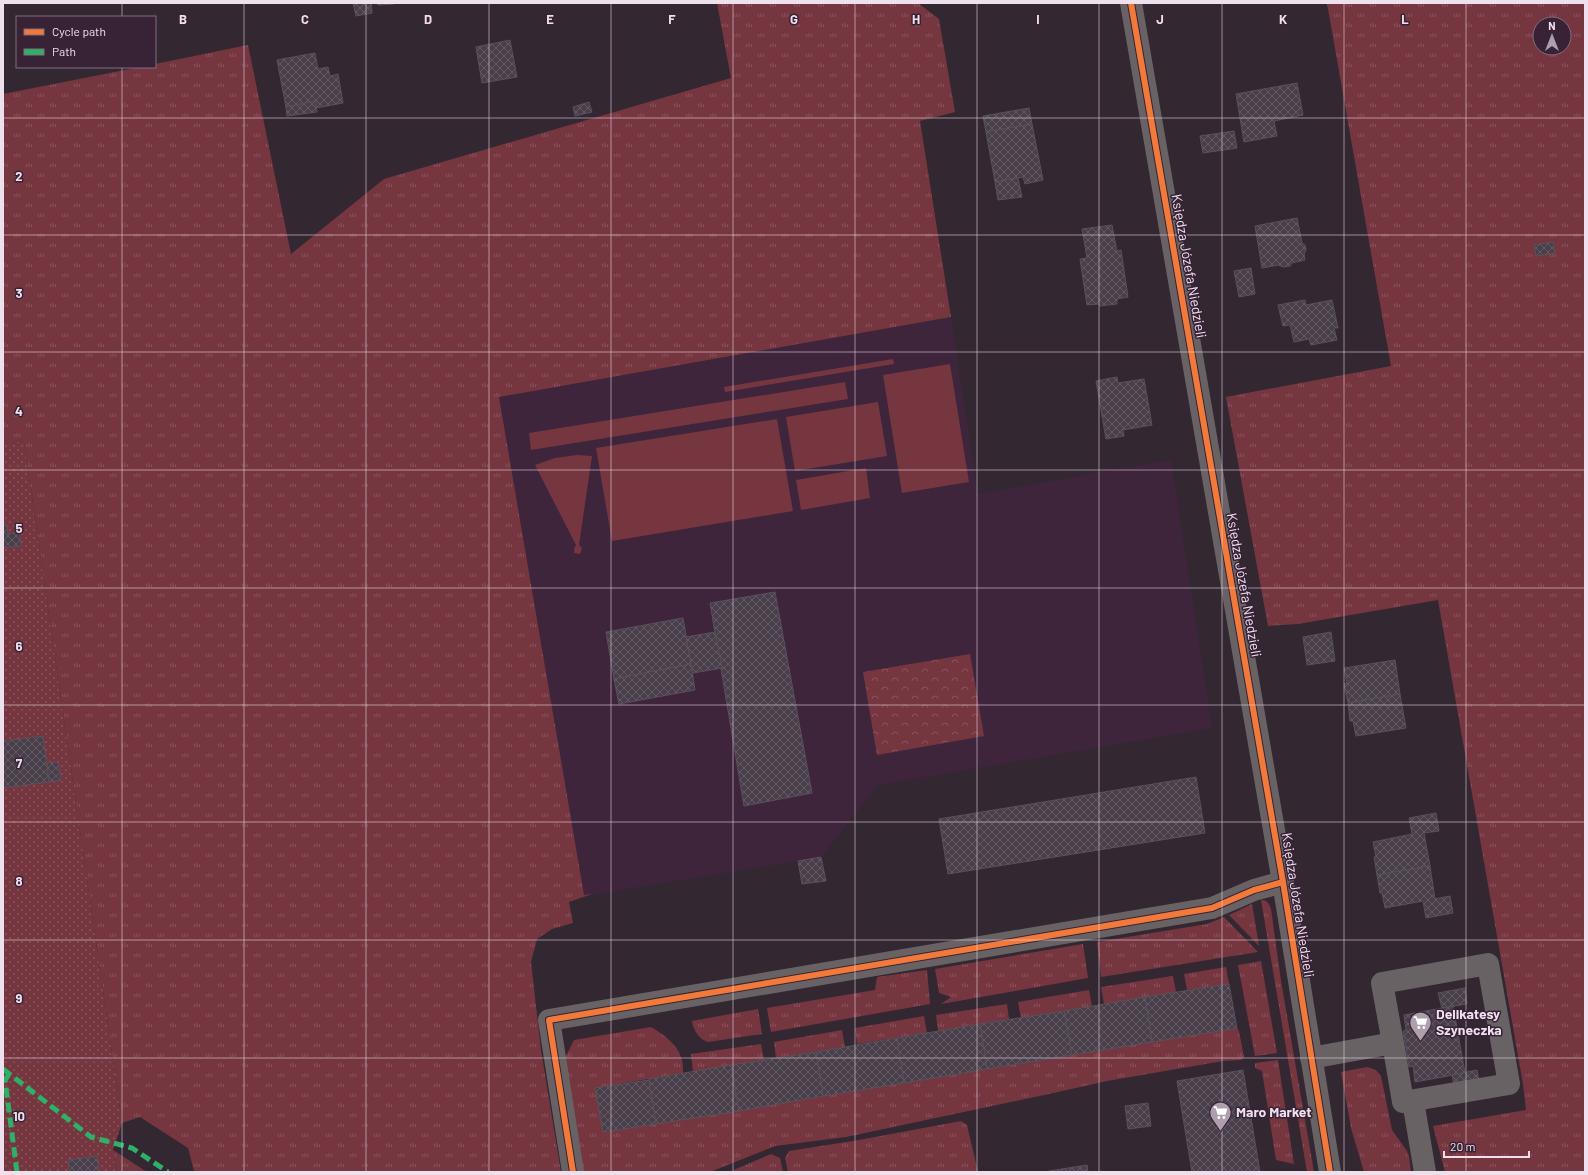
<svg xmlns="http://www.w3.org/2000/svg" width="1588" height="1175" font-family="Barlow,sans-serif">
	<defs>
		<pattern id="grass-tufts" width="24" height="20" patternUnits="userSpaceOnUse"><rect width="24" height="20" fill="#763640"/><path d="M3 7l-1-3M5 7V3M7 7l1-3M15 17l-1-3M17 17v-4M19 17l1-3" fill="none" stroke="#8a535c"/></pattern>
		<pattern id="park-crowns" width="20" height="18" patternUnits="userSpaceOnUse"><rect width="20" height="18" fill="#763640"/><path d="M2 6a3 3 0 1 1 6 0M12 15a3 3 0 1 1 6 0" fill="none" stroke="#8a535c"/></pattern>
		<pattern id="garden-dots" width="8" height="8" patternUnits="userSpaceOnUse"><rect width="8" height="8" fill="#763640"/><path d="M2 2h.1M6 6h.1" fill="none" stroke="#8a535c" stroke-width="1.8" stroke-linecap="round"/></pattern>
		<pattern id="building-cross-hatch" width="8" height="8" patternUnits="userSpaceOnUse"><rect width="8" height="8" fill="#483f4a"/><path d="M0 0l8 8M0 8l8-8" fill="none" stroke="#635a64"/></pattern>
	</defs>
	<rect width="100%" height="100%" fill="#332732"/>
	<!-- built -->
	<polygon fill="#3e253c" points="951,317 978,494 1171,460 1212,728 878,785 821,857 584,896 499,397"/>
	<!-- grass -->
	<g fill="url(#grass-tufts)" fill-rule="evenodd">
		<polygon points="717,3 918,3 939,19 955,112 920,121 951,317 499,397 584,895 592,894 569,902 573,923 552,929 537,939 531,962 541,1050 561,1172 195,1172 194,1171 188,1148 140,1117 122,1123 24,441 3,444 3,94 140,67 155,67 155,64 248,45 291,254 384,179 731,78"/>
		<path d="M1327 3H1585V1172H1445L1433 1126 1526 1110 1523 1084 1438 600 1298 624 1268 626 1226 397 1391 366ZM1540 24H1564V48H1540Z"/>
		<path d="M1261 900C1267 900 1269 903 1271 909L1281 981 1314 1172H1307Z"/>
		<polygon points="1252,904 1259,946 1229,915"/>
		<polygon points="1224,917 1258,952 1101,977 1097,942 1207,924"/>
		<polygon points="1083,944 1088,978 941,1004 951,997 939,993 935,969"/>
		<polygon points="1261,961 1277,1053 1255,1056 1238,965"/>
		<polygon points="1226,967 1229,984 1187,990 1184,974"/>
		<polygon points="927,970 930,1004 771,1032 767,1008 875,990 877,977"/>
		<polygon points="1173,976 1176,992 1104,1004 1101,987"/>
		<polygon points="1089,990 1092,1006 1021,1018 1018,1002"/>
		<polygon points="1007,1004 1009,1019 938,1031 936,1015"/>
		<path d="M758 1009 762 1034 708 1042C699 1040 693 1029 692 1021Z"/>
		<polygon points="924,1016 927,1033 857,1044 855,1028"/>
		<path d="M651 1027C662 1033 677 1044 681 1057 683 1062 683 1068 683 1073L596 1088 603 1132 1237 1028 1239 1031 1244 1057 1241 1060 1223 1061 1107 1081 1049 1094 846 1137 775 1146 710 1172H580L565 1058 574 1040Z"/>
		<polygon points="842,1030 845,1047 776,1058 774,1042"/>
		<polygon points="761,1044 764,1060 693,1072 691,1054"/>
		<polygon points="1278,1060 1294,1164 1276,1160 1262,1071 1255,1068 1255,1063"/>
		<polygon points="1367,1067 1376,1070 1381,1076 1392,1130 1407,1151 1409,1157 1411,1172 1364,1172 1351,1128 1341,1072"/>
		<polygon points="961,1121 967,1125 978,1172 788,1172 785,1158 789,1151 859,1140"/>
		<polygon points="113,1150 147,1172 116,1172"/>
		<polygon points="771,1154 780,1158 783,1172 729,1172"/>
	</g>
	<!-- park -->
	<polygon fill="url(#park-crowns)" points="970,654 984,736 877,755 863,672"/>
	<!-- garden -->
	<polygon fill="url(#garden-dots)" points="24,441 122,1123 113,1150 116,1172 3,1172 3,444"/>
	<!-- pitch -->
	<g fill="#763640">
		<polygon points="893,359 894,364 725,392 724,387"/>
		<polygon points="950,364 969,482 902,493 883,375"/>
		<polygon points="845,382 848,399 531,450 529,433"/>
		<polygon points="878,402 887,456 795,471 786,417"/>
		<polygon points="777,419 793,511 612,541 596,448"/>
		<polygon points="577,455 592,456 579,545 582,548 580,554 574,553 574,549 576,545 535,465 555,458"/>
		<polygon points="866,468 870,498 801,510 796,480"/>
	</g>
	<!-- building -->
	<g fill="url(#building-cross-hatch)" stroke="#59515c">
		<polygon points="353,3 371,3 372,13 356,16"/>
		<polygon points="377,3 394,3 394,4 378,5"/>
		<polygon points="510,40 517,77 482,83 476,47"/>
		<polygon points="315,53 318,69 328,67 330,76 338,74 343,103 316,108 315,101 286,107 277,60"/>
		<polygon points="1297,83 1303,115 1274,121 1277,136 1244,142 1236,94"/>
		<polygon points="315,101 317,112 287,116 286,107"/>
		<polygon points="589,102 592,112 575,116 573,107"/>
		<polygon points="1029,108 1032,124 986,132 983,116"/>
		<polygon points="1032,124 1043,180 1025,184 1023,177 995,182 986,132"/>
		<polygon points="1234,131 1237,148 1203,153 1200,136"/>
		<polygon points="1018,178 1022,197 998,200 995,182"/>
		<polygon points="1297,218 1302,243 1305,245 1306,250 1304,254 1305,260 1292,263 1290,266 1283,267 1279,265 1262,268 1255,226"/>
		<polygon points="1112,225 1117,251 1121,250 1128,297 1117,299 1117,304 1100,306 1099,304 1087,305 1080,259 1087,258 1082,229"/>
		<polygon points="1553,242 1555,253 1536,256 1534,245"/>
		<polygon points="1251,268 1255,294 1239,297 1234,271"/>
		<polygon points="1305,300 1306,305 1332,300 1338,328 1334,328 1337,340 1311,345 1309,339 1294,342 1290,325 1283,326 1278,305"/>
		<polygon points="1117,377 1118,383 1144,379 1152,425 1123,430 1124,436 1106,439 1096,381"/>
		<polygon points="7,525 8,534 19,532 21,546 3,548 3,526"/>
		<polygon points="775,592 812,793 744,806 710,603"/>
		<polygon points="683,618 691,664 614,679 606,632"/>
		<polygon points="715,632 722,668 693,673 686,637"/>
		<polygon points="1331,632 1335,661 1307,665 1303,637"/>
		<polygon points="1395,660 1400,694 1348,703 1344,684 1347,683 1344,668"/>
		<polygon points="691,664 695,690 619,704 614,679"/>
		<polygon points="1400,694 1406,728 1356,736 1353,721 1350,721 1348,703"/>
		<polygon points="43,736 49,782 3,788 3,741"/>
		<polygon points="58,762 61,780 49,782 47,763"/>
		<polygon points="1196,777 1205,833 948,874 939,819"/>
		<polygon points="1436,813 1439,831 1424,833 1430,866 1377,875 1374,857 1376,857 1373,842 1412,834 1409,818"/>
		<polygon points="821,857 826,881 802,884 798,861"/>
		<polygon points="1430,866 1435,899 1450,896 1453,913 1426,918 1423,901 1385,908 1382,893 1380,893 1377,875"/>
		<polygon points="1229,984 1237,1028 1152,1042 1145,997"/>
		<polygon points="1465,988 1467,1004 1442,1008 1438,993"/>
		<polygon points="1145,997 1152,1042 1072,1055 1064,1011"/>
		<polygon points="1453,1006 1465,1073 1415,1082 1413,1066 1409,1067 1403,1031 1406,1030 1404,1015"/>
		<polygon points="1064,1011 1072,1055 987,1069 980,1024"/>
		<polygon points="980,1024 987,1069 904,1083 897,1038"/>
		<polygon points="897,1038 904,1083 823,1096 816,1052"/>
		<polygon points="816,1052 823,1096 739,1111 731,1065"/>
		<polygon points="731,1065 739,1111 656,1124 649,1079"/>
		<polygon points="1243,1070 1260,1172 1192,1172 1177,1081"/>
		<polygon points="1477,1070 1480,1086 1455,1091 1452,1075"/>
		<polygon points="649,1080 656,1124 603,1132 595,1088"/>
		<polygon points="1148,1103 1151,1126 1128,1129 1125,1106"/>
		<polygon points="97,1156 99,1172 69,1172 68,1160"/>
		<polygon points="1087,1165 1088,1172 1043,1172"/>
	</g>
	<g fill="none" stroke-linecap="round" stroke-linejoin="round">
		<!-- minor -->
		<g stroke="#686265" stroke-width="22">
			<polyline points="1131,3 1283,882 1330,1172"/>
			<polyline points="1311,1058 1393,1043 1382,983 1488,964 1509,1084 1403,1102 1393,1043"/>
			<polyline points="1413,1101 1425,1172"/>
			<polyline points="573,1172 549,1020 1212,908 1254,890 1283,882"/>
		</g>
		<!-- quiet -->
		<g stroke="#2db169" stroke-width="5" stroke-dasharray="10 5" stroke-linecap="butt">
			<polyline points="3,1069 91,1137 132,1148 168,1172"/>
			<polyline points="9,1074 5,1080 17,1172"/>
		</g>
		<defs>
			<g id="cycleway">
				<polyline points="1131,3 1283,882 1330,1172"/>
				<polyline points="573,1172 549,1020 1212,908 1254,890 1283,882"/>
			</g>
		</defs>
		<!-- cycleway casing -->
		<use href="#cycleway" stroke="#382236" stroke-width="8"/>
		<!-- cycleway -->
		<use href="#cycleway" stroke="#f17a3a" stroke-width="6"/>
	</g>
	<!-- grid -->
	<path fill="none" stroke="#efe0ed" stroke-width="1" stroke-opacity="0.55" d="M122 3V17M244 3V1172M366 3V1172M489 3V1172M611 3V1172M733 3V1172M855 3V1172M977 3V1172M1099 3V1172M1222 3V1172M1344 3V1172M1466 3V1172M122 67V1172M3 118H1585M3 235H1585M3 352H1585M3 470H1585M3 588H1585M3 705H1585M3 822H1585M3 940H1585M3 1058H1585"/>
	<!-- icons -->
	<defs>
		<symbol id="supermarket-pin" viewBox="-11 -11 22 30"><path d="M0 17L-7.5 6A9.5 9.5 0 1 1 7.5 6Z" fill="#ad9fac" stroke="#382236"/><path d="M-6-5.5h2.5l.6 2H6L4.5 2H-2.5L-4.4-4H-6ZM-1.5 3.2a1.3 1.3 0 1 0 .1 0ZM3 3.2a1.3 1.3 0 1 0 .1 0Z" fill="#fff"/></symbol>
	</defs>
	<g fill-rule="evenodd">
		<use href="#supermarket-pin" x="1408" y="1010" width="25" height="34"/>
		<use href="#supermarket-pin" x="1208" y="1100" width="25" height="34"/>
	</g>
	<g text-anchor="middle" stroke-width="3" stroke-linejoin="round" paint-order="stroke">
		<!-- street labels -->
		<g font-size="14" fill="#efe0ed" stroke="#382236">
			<text transform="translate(1189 266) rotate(80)" y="5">Księdza Józefa Niedzieli</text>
			<text transform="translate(1244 585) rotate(80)" y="5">Księdza Józefa Niedzieli</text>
			<text transform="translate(1298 905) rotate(81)" y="5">Księdza Józefa Niedzieli</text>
		</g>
		<!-- poi labels -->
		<g font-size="14" font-weight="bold" fill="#efe0ed" stroke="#382236" text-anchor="start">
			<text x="1436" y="1019">Delikatesy<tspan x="1436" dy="16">Szyneczka</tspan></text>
			<text x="1236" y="1117">Maro Market</text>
		</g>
	</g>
	<g font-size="13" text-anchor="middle" font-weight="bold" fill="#efe0ed" stroke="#382236" stroke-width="3" stroke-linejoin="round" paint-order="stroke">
		<text x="183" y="24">B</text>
		<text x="305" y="24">C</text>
		<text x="428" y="24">D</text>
		<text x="550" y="24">E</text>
		<text x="672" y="24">F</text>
		<text x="794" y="24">G</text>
		<text x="916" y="24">H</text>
		<text x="1038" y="24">I</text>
		<text x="1160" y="24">J</text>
		<text x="1283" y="24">K</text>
		<text x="1405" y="24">L</text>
		<text x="19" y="181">2</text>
		<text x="19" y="298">3</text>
		<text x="19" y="416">4</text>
		<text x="19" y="533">5</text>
		<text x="19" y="651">6</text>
		<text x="19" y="768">7</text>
		<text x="19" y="886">8</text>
		<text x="19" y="1003">9</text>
		<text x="19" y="1121">10</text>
	</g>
	<!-- border -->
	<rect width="1588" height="1175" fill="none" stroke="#efe0ed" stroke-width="8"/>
	<!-- legend -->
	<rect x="16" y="16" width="140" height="52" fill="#382236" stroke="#816e7f"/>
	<rect x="24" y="29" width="20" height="6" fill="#f17a3a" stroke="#816e7f"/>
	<text x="52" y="36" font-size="12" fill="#efe0ed">Cycle path</text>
	<rect x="24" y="49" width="20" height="6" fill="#2db169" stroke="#816e7f"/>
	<text x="52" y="56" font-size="12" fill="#efe0ed">Path</text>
	<!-- north arrow -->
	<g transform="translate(1552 36)"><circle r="19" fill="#382236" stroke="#816e7f"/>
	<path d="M0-3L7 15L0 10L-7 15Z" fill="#ad9fac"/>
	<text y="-6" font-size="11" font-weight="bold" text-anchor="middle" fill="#efe0ed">N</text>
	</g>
	<!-- scale -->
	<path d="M1444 1151v6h85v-6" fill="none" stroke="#efe0ed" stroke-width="2"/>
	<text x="1450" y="1151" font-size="12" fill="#efe0ed" stroke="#382236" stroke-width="3" paint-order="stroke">20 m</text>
</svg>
